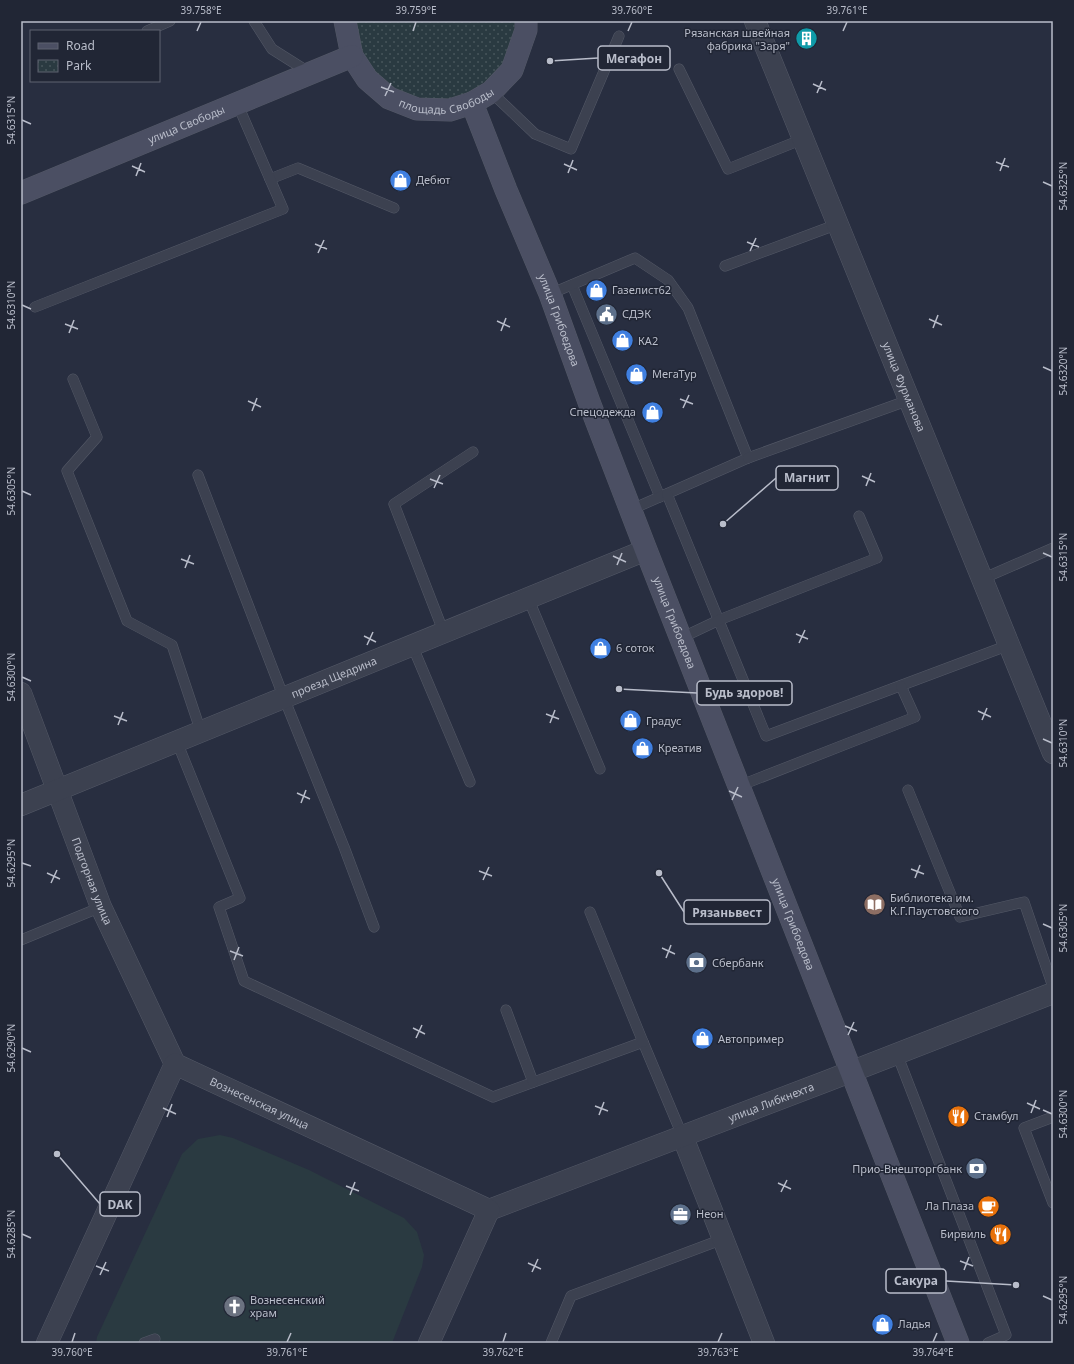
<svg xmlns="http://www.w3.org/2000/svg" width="1074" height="1364" font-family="'Noto Sans',sans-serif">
	<defs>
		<pattern id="park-dots" width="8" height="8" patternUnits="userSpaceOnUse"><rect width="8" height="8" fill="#2a3a41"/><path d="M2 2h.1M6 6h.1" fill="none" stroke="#47555b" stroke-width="1.8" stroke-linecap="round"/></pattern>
	</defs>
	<rect width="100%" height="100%" fill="#282e40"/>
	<!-- grass -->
	<polygon fill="#2a3a41" points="220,1135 233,1138 309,1170 404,1218 417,1232 424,1255 422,1267 392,1343 96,1343 97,1337 182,1154 198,1139"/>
	<!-- park -->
	<path fill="url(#park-dots)" d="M356 21H515C514 28 515 36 513 42 502 76 470 99 434 100 429 100 424 98 419 97 383 90 357 58 356 21Z"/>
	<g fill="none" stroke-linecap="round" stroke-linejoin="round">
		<defs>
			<g id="lane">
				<polyline points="254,21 272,49 310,73"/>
				<polyline points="147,31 170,21"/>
				<polyline points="679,69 728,169 803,139"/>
				<polyline points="491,92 535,134 571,149 619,36"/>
				<polyline points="270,179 298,168 394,208"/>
				<polyline points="725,266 838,224"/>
				<polyline points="572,285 660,497"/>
				<polyline points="550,294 635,258 668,280 688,308 748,458 630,510"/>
				<polyline points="35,307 283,209 237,103"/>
				<polyline points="73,379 97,437 67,471 127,621 172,645 201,732"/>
				<polyline points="748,458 909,400"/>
				<polyline points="198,475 284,698 344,847 374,927"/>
				<polyline points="667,494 766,736 1009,645"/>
				<polyline points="982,579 1053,548"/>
				<polyline points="528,598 600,769"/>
				<polyline points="444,633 394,504 473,452"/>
				<polyline points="681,638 719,620 877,558 859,516"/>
				<polyline points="412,645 470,782"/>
				<polyline points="177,742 240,898 219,907 244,981 493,1097 643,1042 682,1135"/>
				<polyline points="739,786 915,717 901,686"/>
				<polyline points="908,790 960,917 1024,902 1053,987"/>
				<polyline points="590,912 643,1042"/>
				<polyline points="21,940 101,907"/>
				<polyline points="506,1010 533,1082"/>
				<polyline points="897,1054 1006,1335 988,1343"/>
				<polyline points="1053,1117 1024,1128 1053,1203"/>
				<polyline points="144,1343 155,1339"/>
				<polyline points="551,1343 571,1296 723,1239"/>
			</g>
			<g id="street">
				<path id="s1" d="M755 21 1053 753"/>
				<path id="s2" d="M21 693 101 907 175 1064"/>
				<path id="s3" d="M21 805 646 550"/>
				<polyline points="682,1135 764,1343"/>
				<path id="s4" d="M489 1210 827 1081 1053 993"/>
				<path id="s5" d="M47 1343 175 1064 489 1210 429 1343"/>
			</g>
			<g id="secondary">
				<path id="s6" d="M345 21 352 56 367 79 389 98 417 109 450 110 472 103 491 92 512 70 526 30V21"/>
				<path id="s7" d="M472 103 506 190 550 294 589 402 646 550 958 1343"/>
				<path id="s8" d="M21 193 352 56"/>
			</g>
		</defs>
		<!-- lane casing -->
		<use href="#lane" stroke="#545967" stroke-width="11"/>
		<!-- street casing -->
		<use href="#street" stroke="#545967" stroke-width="22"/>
		<!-- secondary casing -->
		<use href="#secondary" stroke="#545967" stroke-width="23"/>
		<!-- lane -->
		<use href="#lane" stroke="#3c4150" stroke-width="10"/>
		<!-- street -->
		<use href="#street" stroke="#3c4150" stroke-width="21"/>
		<!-- secondary -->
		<use href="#secondary" stroke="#4b4f63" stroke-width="22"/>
	</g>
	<!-- ticks -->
	<path fill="none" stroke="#b9bdca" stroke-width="1.5" d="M197 31 201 22M413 31 416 22M628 31 632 22M843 31 847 22M813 84 826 90M381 87 394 92M817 93 822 81M385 96 391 83M22 120 31 124M996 162 1009 167M564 164 577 170M132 166 145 172M1000 171 1005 158M568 173 573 160M136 176 141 163M1043 182 1052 186M747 242 759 247M315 244 327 249M750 251 756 238M318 253 324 240M22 305 31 309M929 319 942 325M497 321 510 327M65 324 78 329M933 328 938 315M501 331 506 318M69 333 74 320M1043 367 1052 371M680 399 693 404M248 401 261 407M683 408 689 395M252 411 257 398M862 476 875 482M430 479 443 484M866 486 871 473M434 488 440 475M22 491 31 495M1043 553 1052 557M613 556 626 562M181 559 194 564M617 565 622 553M185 568 190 555M796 634 808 639M364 636 376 642M799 643 805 630M367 645 373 632M22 677 31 681M978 711 991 717M546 714 559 719M114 716 127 721M982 720 987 708M550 723 555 710M118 725 123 712M1043 739 1052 743M729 791 742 797M297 793 310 799M732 800 738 787M301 803 306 790M22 863 31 866M911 869 924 874M479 871 492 876M47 873 60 879M915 878 920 865M483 880 489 867M51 883 57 870M1043 924 1052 928M662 948 675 954M230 951 243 956M666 958 671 945M234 960 239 947M845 1026 857 1031M413 1028 425 1034M848 1035 854 1022M416 1038 422 1025M22 1048 31 1052M1027 1103 1040 1109M595 1106 608 1111M163 1108 176 1114M1043 1110 1052 1114M1031 1113 1036 1100M599 1115 604 1102M167 1117 172 1104M778 1183 791 1189M346 1186 359 1191M781 1192 787 1180M350 1195 355 1182M22 1234 31 1238M960 1261 973 1266M528 1263 541 1269M96 1266 109 1271M964 1270 969 1257M532 1272 538 1259M100 1275 106 1262M1043 1296 1052 1300M72 1342 75 1333M287 1342 291 1333M503 1342 506 1333M718 1342 722 1333M933 1342 937 1333"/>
	<!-- icons -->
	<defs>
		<symbol id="building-disc" viewBox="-11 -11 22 22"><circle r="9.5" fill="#0f9aa8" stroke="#212635"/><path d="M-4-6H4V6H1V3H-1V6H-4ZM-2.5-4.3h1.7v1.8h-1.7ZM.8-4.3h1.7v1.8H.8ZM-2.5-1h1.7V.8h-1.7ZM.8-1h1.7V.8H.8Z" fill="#fff"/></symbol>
		<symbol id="shop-disc" viewBox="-11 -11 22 22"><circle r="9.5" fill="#3f7fe0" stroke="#212635"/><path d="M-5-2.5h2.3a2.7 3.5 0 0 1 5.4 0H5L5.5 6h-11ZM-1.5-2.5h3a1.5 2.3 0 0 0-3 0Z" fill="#fff"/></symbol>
		<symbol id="civic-disc" viewBox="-11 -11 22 22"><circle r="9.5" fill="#5c6f8a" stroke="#212635"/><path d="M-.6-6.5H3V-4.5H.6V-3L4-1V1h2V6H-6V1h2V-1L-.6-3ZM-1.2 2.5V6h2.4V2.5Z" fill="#fff"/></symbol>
		<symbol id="library-disc" viewBox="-11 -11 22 22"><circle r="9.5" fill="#8d6e63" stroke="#212635"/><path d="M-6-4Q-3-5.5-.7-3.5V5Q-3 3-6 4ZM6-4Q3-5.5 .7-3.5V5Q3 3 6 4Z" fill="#fff"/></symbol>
		<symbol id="bank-disc" viewBox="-11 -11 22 22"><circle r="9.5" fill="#5c6f8a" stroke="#212635"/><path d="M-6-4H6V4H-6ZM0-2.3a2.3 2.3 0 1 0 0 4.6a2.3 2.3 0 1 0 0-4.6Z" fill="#fff"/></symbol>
		<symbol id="restaurant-disc" viewBox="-11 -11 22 22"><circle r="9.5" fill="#e8710a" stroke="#212635"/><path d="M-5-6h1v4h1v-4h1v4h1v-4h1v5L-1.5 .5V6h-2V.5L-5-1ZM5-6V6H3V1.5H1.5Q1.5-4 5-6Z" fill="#fff"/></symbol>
		<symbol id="cafe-disc" viewBox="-11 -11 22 22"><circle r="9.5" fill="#e8710a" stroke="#212635"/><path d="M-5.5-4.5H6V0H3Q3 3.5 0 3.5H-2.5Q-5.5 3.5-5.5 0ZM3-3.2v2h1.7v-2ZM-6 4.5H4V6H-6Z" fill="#fff"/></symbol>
		<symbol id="office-disc" viewBox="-11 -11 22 22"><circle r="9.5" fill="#5c6f8a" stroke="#212635"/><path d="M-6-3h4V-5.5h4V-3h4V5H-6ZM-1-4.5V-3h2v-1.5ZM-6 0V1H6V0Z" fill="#fff"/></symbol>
		<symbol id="church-disc" viewBox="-11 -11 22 22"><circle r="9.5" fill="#6b7280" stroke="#212635"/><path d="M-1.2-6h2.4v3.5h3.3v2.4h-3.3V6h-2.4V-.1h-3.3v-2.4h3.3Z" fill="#fff"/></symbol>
	</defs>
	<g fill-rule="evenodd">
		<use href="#building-disc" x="794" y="26" width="25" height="25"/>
		<use href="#shop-disc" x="388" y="168" width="25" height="25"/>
		<use href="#shop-disc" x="584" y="278" width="25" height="25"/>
		<use href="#civic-disc" x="594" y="302" width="25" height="25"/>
		<use href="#shop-disc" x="610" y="328" width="25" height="25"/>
		<use href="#shop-disc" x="624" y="362" width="25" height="25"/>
		<use href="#shop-disc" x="640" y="400" width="25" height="25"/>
		<use href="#shop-disc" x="588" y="636" width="25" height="25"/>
		<use href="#shop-disc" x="618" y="708" width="25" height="25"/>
		<use href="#shop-disc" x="630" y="736" width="25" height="25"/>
		<use href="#library-disc" x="862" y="892" width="25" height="25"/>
		<use href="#bank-disc" x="684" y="950" width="25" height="25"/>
		<use href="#shop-disc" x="690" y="1026" width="25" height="25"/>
		<use href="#restaurant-disc" x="946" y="1104" width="25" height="25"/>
		<use href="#bank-disc" x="964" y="1156" width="25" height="25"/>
		<use href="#cafe-disc" x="976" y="1194" width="25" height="25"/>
		<use href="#office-disc" x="668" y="1202" width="25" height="25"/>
		<use href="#restaurant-disc" x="988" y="1222" width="25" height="25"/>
		<use href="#church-disc" x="222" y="1294" width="25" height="25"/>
		<use href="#shop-disc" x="870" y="1312" width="25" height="25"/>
	</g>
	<g text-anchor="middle" stroke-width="3" stroke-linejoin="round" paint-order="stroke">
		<!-- poi labels -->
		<g font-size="11" fill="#b9bdca" stroke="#212635" text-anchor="start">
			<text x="790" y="37" text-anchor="end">Рязанская швейная<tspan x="790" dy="13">фабрика "Заря"</tspan></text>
			<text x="416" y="184">Дебют</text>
			<text x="612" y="294">Газелист62</text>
			<text x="622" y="318">СДЭК</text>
			<text x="638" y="345">КА2</text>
			<text x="652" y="378">МегаТур</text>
			<text x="636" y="416" text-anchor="end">Спецодежда</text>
			<text x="616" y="652">6 соток</text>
			<text x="646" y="725">Градус</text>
			<text x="658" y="752">Креатив</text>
			<text x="890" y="902">Библиотека им.<tspan x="890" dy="13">К.Г.Паустовского</tspan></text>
			<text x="712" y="967">Сбербанк</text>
			<text x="718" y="1043">Автопример</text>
			<text x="974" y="1120">Стамбул</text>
			<text x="962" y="1173" text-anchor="end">Прио-Внешторгбанк</text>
			<text x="974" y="1210" text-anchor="end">Ла Плаза</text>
			<text x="696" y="1218">Неон</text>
			<text x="986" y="1238" text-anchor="end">Бирвиль</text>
			<text x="250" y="1304">Вознесенский<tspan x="250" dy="13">храм</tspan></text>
			<text x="898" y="1328">Ладья</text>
		</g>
		<!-- street labels -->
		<g font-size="11" fill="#b9bdca" stroke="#212635">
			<text dy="4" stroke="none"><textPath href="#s6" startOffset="153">площадь Свободы</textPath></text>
			<text dy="4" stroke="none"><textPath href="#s8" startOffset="179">улица Свободы</textPath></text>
			<text dy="4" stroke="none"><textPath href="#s7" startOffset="234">улица Грибоедова</textPath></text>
			<text dy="4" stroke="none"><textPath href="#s1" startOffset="395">улица Фурманова</textPath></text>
			<text dy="4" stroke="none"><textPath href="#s7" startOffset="558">улица Грибоедова</textPath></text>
			<text dy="4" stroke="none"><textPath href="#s3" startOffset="338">проезд Щедрина</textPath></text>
			<text dy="4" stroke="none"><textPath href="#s2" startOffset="201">Подгорная улица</textPath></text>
			<text dy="4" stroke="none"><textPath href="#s7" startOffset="882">улица Грибоедова</textPath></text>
			<text dy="4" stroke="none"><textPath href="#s4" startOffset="302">улица Либкнехта</textPath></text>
			<text dy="4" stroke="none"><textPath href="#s5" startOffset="400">Вознесенская улица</textPath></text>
		</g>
	</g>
	<!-- callouts -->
	<path fill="none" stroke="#b9bdca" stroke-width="1.5" d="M550 61L598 58M723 524L776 478M619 689L697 693M659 873L684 912M57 1154L100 1204M1016 1285L946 1281"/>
	<g fill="#b9bdca" stroke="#212635" stroke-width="1.5">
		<circle cx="550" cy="61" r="4"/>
		<circle cx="723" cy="524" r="4"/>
		<circle cx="619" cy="689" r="4"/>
		<circle cx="659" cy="873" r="4"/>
		<circle cx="57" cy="1154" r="4"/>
		<circle cx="1016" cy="1285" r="4"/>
	</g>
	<g fill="#212635" stroke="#b9bdca" stroke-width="1.5">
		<rect x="598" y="46" width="72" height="24" rx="4"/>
		<rect x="776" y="466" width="62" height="24" rx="4"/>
		<rect x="697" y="681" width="95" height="24" rx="4"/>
		<rect x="684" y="900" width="86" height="24" rx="4"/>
		<rect x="100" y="1192" width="40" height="24" rx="4"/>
		<rect x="886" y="1269" width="60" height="24" rx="4"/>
	</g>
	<g font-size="12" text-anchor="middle" font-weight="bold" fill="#b9bdca">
		<text x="634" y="63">Мегафон</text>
		<text x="807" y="482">Магнит</text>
		<text x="744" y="697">Будь здоров!</text>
		<text x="727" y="917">Рязаньвест</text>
		<text x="120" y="1209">DAK</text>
		<text x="916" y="1285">Сакура</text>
	</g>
	<!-- border -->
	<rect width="1074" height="1364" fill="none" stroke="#212635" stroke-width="44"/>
	<!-- legend -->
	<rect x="30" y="30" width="130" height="52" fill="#212635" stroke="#5e6271"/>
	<rect x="38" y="43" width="20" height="6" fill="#4b4f63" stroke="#5e6271"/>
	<text x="66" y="50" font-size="12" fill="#b9bdca">Road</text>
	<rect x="38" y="60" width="20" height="12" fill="url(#park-dots)" stroke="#5e6271"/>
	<text x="66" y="70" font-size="12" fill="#b9bdca">Park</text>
	<rect x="22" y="22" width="1030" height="1320" fill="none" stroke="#b9bdca" stroke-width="1.5"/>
	<g font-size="10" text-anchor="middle" fill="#b9bdca">
		<text x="201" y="14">39.758°E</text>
		<text x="416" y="14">39.759°E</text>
		<text x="632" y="14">39.760°E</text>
		<text x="847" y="14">39.761°E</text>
		<text transform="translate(11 120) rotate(-90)" y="4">54.6315°N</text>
		<text transform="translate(1063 186) rotate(-90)" y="4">54.6325°N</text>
		<text transform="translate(11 305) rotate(-90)" y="4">54.6310°N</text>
		<text transform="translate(1063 371) rotate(-90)" y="4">54.6320°N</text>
		<text transform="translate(11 491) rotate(-90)" y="4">54.6305°N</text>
		<text transform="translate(1063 557) rotate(-90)" y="4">54.6315°N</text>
		<text transform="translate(11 677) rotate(-90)" y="4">54.6300°N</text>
		<text transform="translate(1063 743) rotate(-90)" y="4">54.6310°N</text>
		<text transform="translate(11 863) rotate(-90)" y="4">54.6295°N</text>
		<text transform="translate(1063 928) rotate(-90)" y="4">54.6305°N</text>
		<text transform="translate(11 1048) rotate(-90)" y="4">54.6290°N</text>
		<text transform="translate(1063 1114) rotate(-90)" y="4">54.6300°N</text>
		<text transform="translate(11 1234) rotate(-90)" y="4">54.6285°N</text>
		<text transform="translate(1063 1300) rotate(-90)" y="4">54.6295°N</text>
		<text x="72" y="1356">39.760°E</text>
		<text x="287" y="1356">39.761°E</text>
		<text x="503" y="1356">39.762°E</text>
		<text x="718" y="1356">39.763°E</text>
		<text x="933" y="1356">39.764°E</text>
	</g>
</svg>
